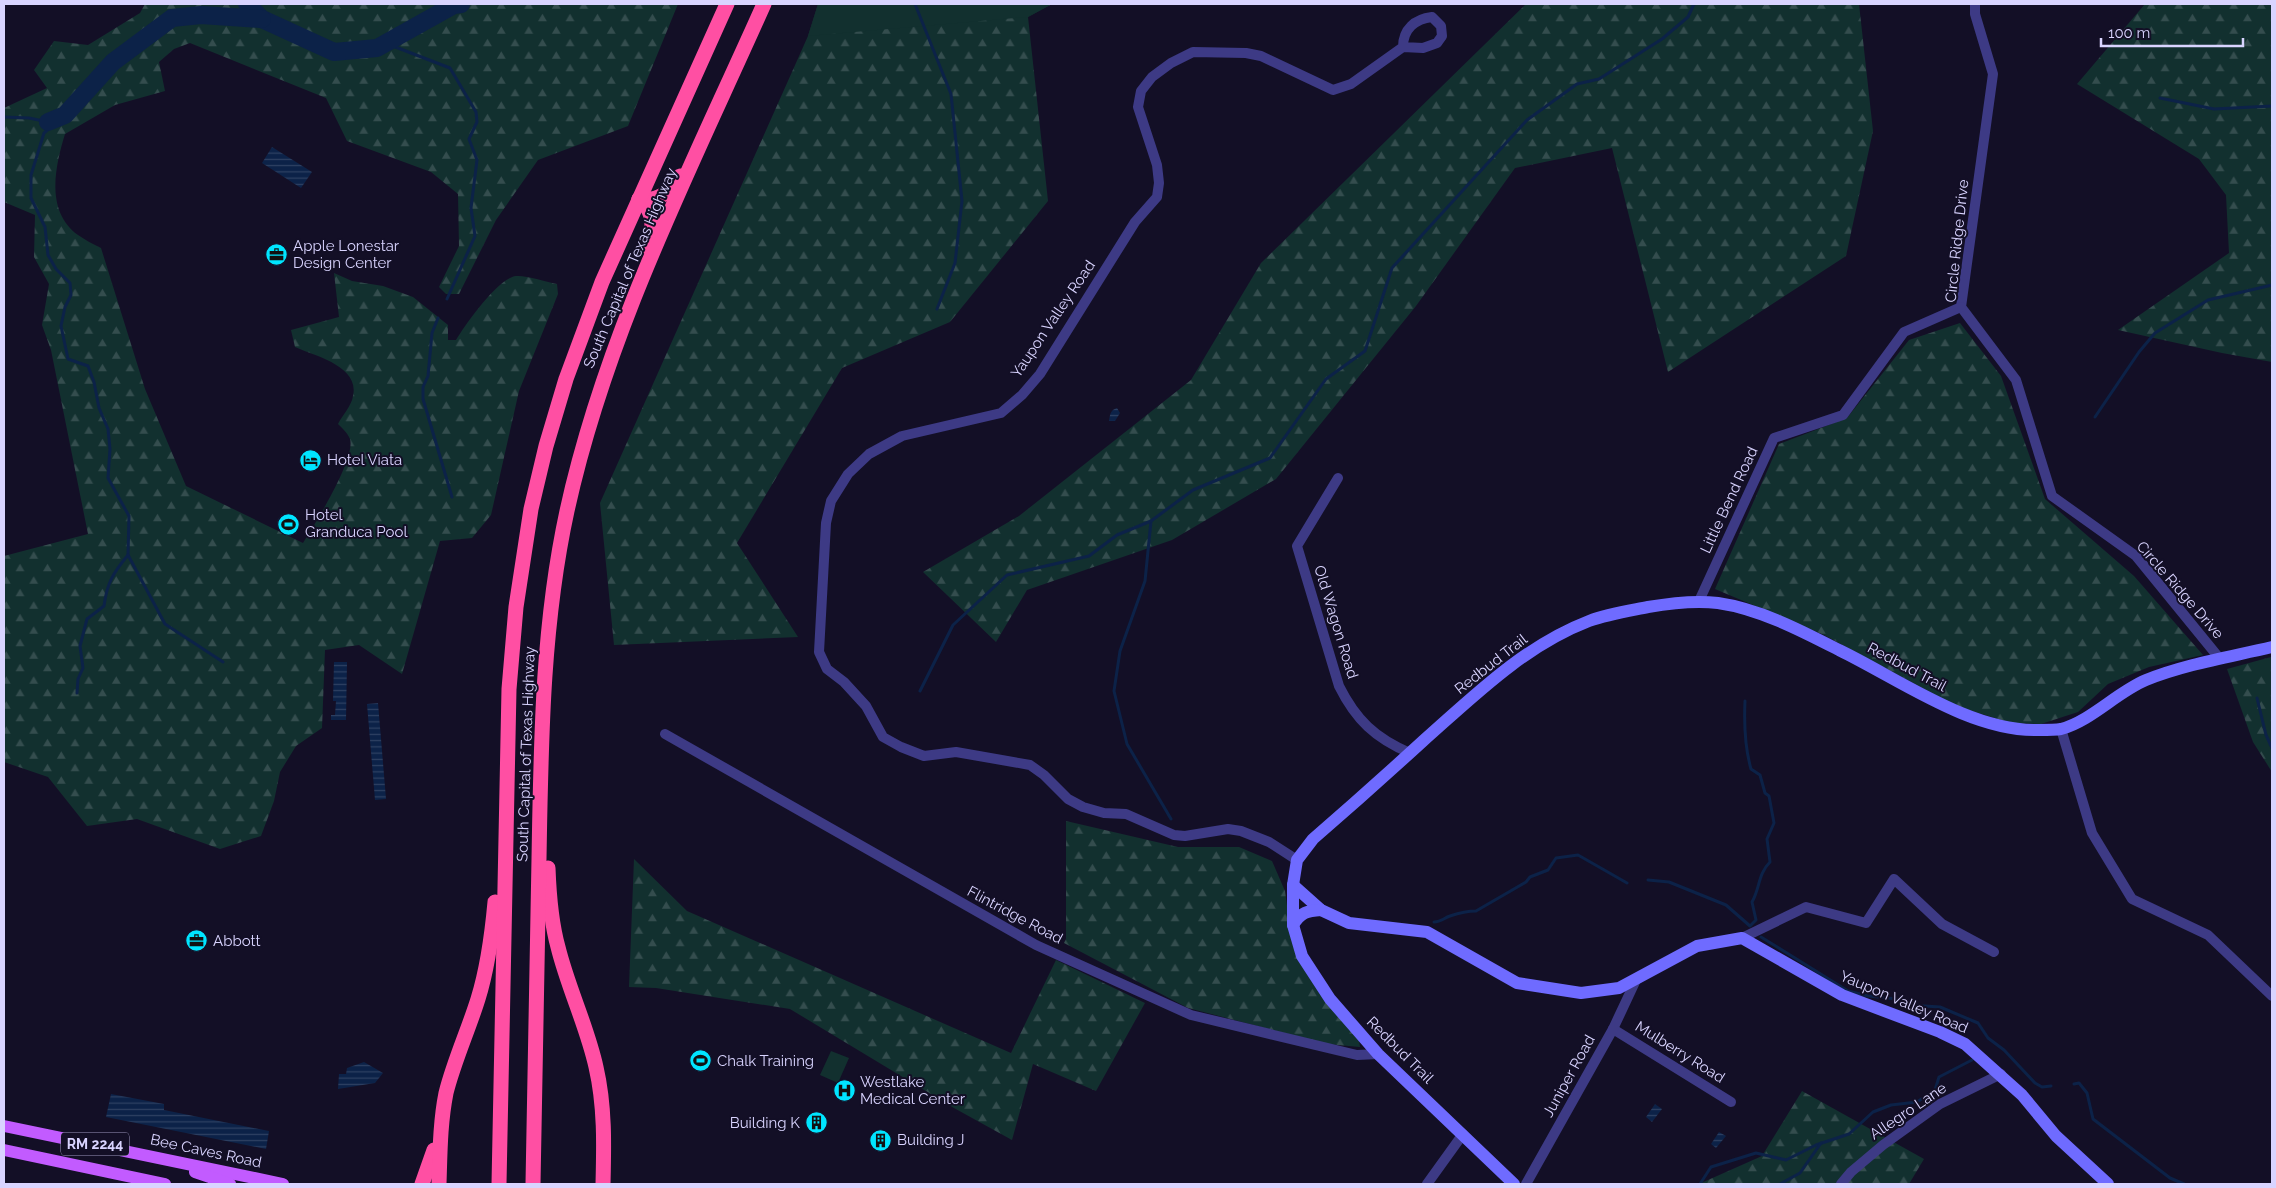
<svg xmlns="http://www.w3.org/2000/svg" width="2276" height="1188" font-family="Raleway,sans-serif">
	<defs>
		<pattern id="forest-firs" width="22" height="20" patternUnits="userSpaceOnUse" patternTransform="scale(1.25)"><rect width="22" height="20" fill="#12302f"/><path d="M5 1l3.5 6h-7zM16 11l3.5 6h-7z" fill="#344d4e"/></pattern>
		<pattern id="water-rules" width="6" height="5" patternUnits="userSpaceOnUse" patternTransform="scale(1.25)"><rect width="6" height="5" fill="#0c2248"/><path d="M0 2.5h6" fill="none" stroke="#2f4163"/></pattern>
	</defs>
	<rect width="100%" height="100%" fill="#130f26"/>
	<!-- forest -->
	<g fill="url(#forest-firs)">
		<path d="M145 4H678L628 126 538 160 496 220 459 294H446L439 287 459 246 458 194 431 172 347 141 326 98 190 43 174 49 159 62 165 91 115 105 65 134C55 167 45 211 78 235 85 240 93 244 101 248L145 389 186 486 303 543C314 526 356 458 350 439 347 432 342 428 338 424 342 416 352 405 353 396 360 366 315 356 295 347L291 330 339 317 334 273 352 281 383 286 413 297 448 325V340H456C465 325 498 278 516 276 525 275 547 282 557 284L558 294 519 391 491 515 472 538 440 541 402 674 359 645 325 650 322 728 296 746 280 772 274 801 261 836 220 849 137 819 87 826 48 777 4 762V556L88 534 51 350 42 325 49 284 34 257 35 215 4 202V108L47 88 34 70 54 41 88 45 140 13Z"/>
		<polygon points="818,4 1052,4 1028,17 1048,201 950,322 842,368 737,543 798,637 614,645 600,503 808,36"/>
		<polygon points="1526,4 1859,4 1873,131 1846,256 1668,372 1612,148 1515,168 1416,306 1276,479 1172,540 1027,590 996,642 923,572 1019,516 1191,380 1261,263"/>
		<polygon points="2145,4 2272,4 2272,362 2222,353 2118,330 2229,253 2226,195 2199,159 2077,84"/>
		<polygon points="1960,323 2001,376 2045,499 2134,576 2203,655 2149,667 2108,684 2078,712 2041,724 2011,723 1956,706 1824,635 1715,589 1779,444 1847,418 1909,340"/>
		<polygon points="2271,657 2272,664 2272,772 2253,742 2227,669"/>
		<polygon points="1066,821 1178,847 1239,847 1272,861 1285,891 1292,943 1359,1040 1360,1047 1327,1044 1188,1008 1064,943 1066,939"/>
		<polygon points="634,859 687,911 1011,1053 1056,960 1145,1003 1096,1091 1033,1064 1012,1140 954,1108 790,1009 656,988 629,987"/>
		<polygon points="1802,1091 1924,1159 1909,1184 1699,1184 1762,1156"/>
	</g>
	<!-- park -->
	<g fill="#12302f">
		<polygon points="818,4 1052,4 1028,17 808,36"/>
		<polygon points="831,1051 849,1058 838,1083 820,1075"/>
	</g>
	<!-- water -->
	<g fill="url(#water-rules)">
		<polygon points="272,147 312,172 301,188 262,163"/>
		<path d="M1117 408 1120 413 1115 421H1109C1110 415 1110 410 1117 408Z"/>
		<polygon points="282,515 290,519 290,521 300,524 296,534 286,527 285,528 277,525 278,519"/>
		<polygon points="334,662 347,662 346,720 331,720 331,715 335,715 336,701 333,701"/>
		<polygon points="378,703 386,799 375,800 367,704"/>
		<polygon points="364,1062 383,1073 375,1083 338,1089 339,1074 346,1074 347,1068"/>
		<polygon points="111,1094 164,1104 164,1110 269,1131 266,1149 106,1117"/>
		<polygon points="1655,1104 1662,1109 1652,1122 1646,1117"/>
		<polygon points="1719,1132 1726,1136 1716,1148 1711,1144"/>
	</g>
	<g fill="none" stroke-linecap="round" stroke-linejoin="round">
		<!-- stream -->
		<g stroke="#0c2248" stroke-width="3">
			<polyline points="915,4 951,94 962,201 955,263 937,309"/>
			<polyline points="385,43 450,68 476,112 477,122 469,139 477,160 471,208 475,236 447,299"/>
			<polyline points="2160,98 2214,109 2272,106"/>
			<polyline points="65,115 44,133 31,175 31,198 45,227 48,255 56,269 70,283 71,295 65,307 61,326 68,359 88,366 94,382 99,408 108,429 110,449 108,478 129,516 128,555 165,624 223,662"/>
			<polyline points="4,117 29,118 48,122"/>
			<polyline points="438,318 432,333 428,376 423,387 423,399 452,497"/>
			<polyline points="2095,417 2139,352 2155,333 2208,300 2272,285"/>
			<polyline points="1151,521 1145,581 1120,651 1114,691 1127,744 1171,819"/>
			<polyline points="920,691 953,625 1007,575 1089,556 1117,535 1151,521 1193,490 1270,458 1326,379 1365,351 1392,268 1527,120 1577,84 1599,79 1662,39 1688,17 1694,4"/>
			<path d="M77 693 78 679 83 668 80 646 87 619 104 606C107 583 113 573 128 555"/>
			<polyline points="2257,698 2266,735 2272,748"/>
			<path d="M1648 880 1669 882 1726 905 1750 926 1756 920 1752 902C1760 888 1758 874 1770 862L1767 839 1774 823 1769 796 1765 793 1760 775 1751 769C1745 748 1744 723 1745 701"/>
			<path d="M1434 922C1441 922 1444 918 1450 916 1459 913 1467 911 1476 911L1526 882 1530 877 1548 870 1556 858 1578 855 1627 883"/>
			<polyline points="1761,937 1848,991 1868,996 1897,999 1909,1005 1940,1007 1978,1023 1988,1038 2004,1050 2035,1083 2042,1087 2051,1086"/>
			<polyline points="2074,1084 2079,1083 2087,1093 2093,1119 2170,1178 2184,1184"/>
			<polyline points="1700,1184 1711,1167 1756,1153 1786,1160 1816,1145 1849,1134 1873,1112 1891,1105 1917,1102 1935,1090 1939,1077 1972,1060"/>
			<polyline points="1780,1184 1800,1173 1821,1143"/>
		</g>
		<!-- river -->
		<g stroke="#0c2248" stroke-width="18">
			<polyline points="247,4 262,19 334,52 377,48 454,5 461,4"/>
			<polyline points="48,122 65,115 113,62 172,18 201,15 262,19"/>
		</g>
		<!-- street -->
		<g stroke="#3d3a85" stroke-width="10">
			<polyline points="1975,4 1975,14 1993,74 1961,307 2016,380 2052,496 2136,556 2220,659"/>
			<path d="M1338 478 1297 546 1339 686C1356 720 1375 738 1410 753"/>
			<polyline points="1699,601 1774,438 1843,415 1904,332 1961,307"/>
			<polyline points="2061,729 2092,833 2132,899 2208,935 2272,996"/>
			<polyline points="665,734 1036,945 1191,1015 1357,1055 1378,1054"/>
			<path d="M1297 860 1269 842 1241 831 1228 829 1185 836 1174 835 1126 814 1104 813 1083 807 1068 799 1044 775 1030 765 956 752 924 756 901 747 883 737 866 706 844 682 827 669 819 652 826 523 831 501 848 474 869 454 902 436 1001 413 1022 395 1040 374 1135 222 1157 197 1159 183 1157 165 1138 107 1141 91 1152 77 1171 63 1193 52 1246 53 1261 56 1333 90 1351 84 1403 47 1423 48 1437 43 1442 36 1441 26 1432 17C1415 19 1403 29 1403 47"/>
			<polyline points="1742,938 1806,907 1866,923 1894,879 1942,924 1994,952"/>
			<polyline points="1613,1029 1731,1102"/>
			<polyline points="1427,1184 1463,1134"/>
			<polyline points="1526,1184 1613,1029 1636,980"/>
			<polyline points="1841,1184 1851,1172 1883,1145 1940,1104 2001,1074"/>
		</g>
		<!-- secondary -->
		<g stroke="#6f6bff" stroke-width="12">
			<polyline points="1293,885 1321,910 1349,923 1427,932 1517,983 1581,993 1619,988 1697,946 1742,938 1842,995 1940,1032 1965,1044 2022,1095 2056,1136 2108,1184"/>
			<path d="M1293 925C1301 912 1307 911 1321 910"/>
			<path d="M1514 1184 1378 1054 1330 999 1302 956 1293 925V885L1297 860 1313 839C1350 807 1387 774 1423 741 1475 695 1524 646 1589 621 1608 614 1628 611 1648 607 1671 603 1694 600 1718 603 1760 609 1802 631 1839 650 1899 679 1971 732 2039 730 2046 730 2055 730 2061 729 2091 721 2117 692 2146 680 2186 664 2230 657 2272 647"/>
		</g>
		<!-- primary -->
		<g stroke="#c25bff" stroke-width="12">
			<polyline points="4,1126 283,1184"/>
			<polyline points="4,1150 165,1184"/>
			<polyline points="195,1172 230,1184"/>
		</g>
		<!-- highway -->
		<g stroke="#ff4fa3" stroke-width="15">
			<path d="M639 199C656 212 653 229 648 247"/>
			<path d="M639 199C660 202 669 192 680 176"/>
			<path d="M548 868C549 895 551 922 558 947 568 988 587 1026 596 1067 605 1106 604 1145 603 1184"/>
			<polyline points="422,1184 434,1150"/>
			<path d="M439 1184C440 1154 440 1123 446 1093 454 1061 468 1031 478 999 488 967 492 935 495 902"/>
			<polyline points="499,1184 509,689 516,607 531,509 546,446 566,379 602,282 727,4"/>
			<path d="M533 1184C535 1076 537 968 539 859 541 743 542 626 567 511 606 333 690 170 764 4"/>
		</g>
	</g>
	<!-- icons -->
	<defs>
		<symbol id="office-disc" viewBox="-11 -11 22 22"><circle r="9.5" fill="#00e5ff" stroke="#130f26"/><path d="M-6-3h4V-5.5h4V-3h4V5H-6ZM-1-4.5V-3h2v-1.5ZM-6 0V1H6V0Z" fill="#111"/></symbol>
		<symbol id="hotel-disc" viewBox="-11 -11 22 22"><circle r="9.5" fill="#00e5ff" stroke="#130f26"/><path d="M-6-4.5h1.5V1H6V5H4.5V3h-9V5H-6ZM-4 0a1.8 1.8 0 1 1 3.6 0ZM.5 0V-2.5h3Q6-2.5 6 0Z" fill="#111"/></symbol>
		<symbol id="stadium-disc" viewBox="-11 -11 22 22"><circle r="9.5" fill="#00e5ff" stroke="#130f26"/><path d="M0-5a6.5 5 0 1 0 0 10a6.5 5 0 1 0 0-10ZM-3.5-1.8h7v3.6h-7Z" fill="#111"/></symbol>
		<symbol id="hospital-disc" viewBox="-11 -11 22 22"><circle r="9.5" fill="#00e5ff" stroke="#130f26"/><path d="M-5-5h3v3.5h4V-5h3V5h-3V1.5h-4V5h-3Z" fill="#111"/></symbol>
		<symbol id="building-disc" viewBox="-11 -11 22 22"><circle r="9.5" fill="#00e5ff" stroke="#130f26"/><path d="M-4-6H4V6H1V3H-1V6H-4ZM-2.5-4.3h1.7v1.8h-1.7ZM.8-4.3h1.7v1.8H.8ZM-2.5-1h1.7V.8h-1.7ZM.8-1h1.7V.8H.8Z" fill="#111"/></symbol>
	</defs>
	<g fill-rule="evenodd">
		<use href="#office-disc" x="264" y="242" width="25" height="25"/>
		<use href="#hotel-disc" x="298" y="448" width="25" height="25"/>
		<use href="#stadium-disc" x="276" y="512" width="25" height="25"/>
		<use href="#office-disc" x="184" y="928" width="25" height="25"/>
		<use href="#stadium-disc" x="688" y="1048" width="25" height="25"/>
		<use href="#hospital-disc" x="832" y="1078" width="25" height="25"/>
		<use href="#building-disc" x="804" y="1110" width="25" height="25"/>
		<use href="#building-disc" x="868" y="1128" width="25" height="25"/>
	</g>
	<g text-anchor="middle" stroke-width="4" stroke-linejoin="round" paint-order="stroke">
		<!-- shield labels -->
		<rect fill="#130f26" stroke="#9e99be" stroke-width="1" x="61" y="1132.5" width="68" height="23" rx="4"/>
		<g font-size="14" font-weight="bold" fill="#d9d4ff">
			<text x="95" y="1149">RM 2244</text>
		</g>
		<!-- street labels -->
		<g font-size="15" fill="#d9d4ff" stroke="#130f26">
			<text transform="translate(1957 241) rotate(-84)" y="5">Circle Ridge Drive</text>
			<text transform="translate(630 268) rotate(-67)" y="5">South Capital of Texas Highway</text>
			<text transform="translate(1053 319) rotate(-56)" y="5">Yaupon Valley Road</text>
			<text transform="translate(1729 500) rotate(-65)" y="5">Little Bend Road</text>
			<text transform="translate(2180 590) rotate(49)" y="5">Circle Ridge Drive</text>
			<text transform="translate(1336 622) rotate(73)" y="5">Old Wagon Road</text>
			<text transform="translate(1491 664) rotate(-38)" y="5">Redbud Trail</text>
			<text transform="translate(1907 667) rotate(28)" y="5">Redbud Trail</text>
			<text transform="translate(526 754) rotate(-88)" y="5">South Capital of Texas Highway</text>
			<text transform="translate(1015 915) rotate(28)" y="5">Flintridge Road</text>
			<text transform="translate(1904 1002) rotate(23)" y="5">Yaupon Valley Road</text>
			<text transform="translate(1400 1050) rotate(45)" y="5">Redbud Trail</text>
			<text transform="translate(1680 1052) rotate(32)" y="5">Mulberry Road</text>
			<text transform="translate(1569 1076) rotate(-61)" y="5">Juniper Road</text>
			<text transform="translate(1908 1111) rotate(-34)" y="5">Allegro Lane</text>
			<text transform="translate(206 1151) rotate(12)" y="5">Bee Caves Road</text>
		</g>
		<!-- poi labels -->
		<g font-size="15" fill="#d9d4ff" stroke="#130f26" text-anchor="start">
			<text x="293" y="251">Apple Lonestar<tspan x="293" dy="17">Design Center</tspan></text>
			<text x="327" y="465">Hotel Viata</text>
			<text x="305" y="520">Hotel<tspan x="305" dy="17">Granduca Pool</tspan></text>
			<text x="213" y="946">Abbott</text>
			<text x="717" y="1066">Chalk Training</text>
			<text x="860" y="1087">Westlake<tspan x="860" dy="17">Medical Center</tspan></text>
			<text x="800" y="1128" text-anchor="end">Building K</text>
			<text x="897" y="1145">Building J</text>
		</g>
	</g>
	<!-- border -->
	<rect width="2276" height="1188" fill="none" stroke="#d9d4ff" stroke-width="10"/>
	<!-- scale -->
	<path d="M2101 38v8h142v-8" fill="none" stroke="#d9d4ff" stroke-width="2.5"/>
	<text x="2108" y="38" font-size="15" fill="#d9d4ff" stroke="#130f26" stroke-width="4" paint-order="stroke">100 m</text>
</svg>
